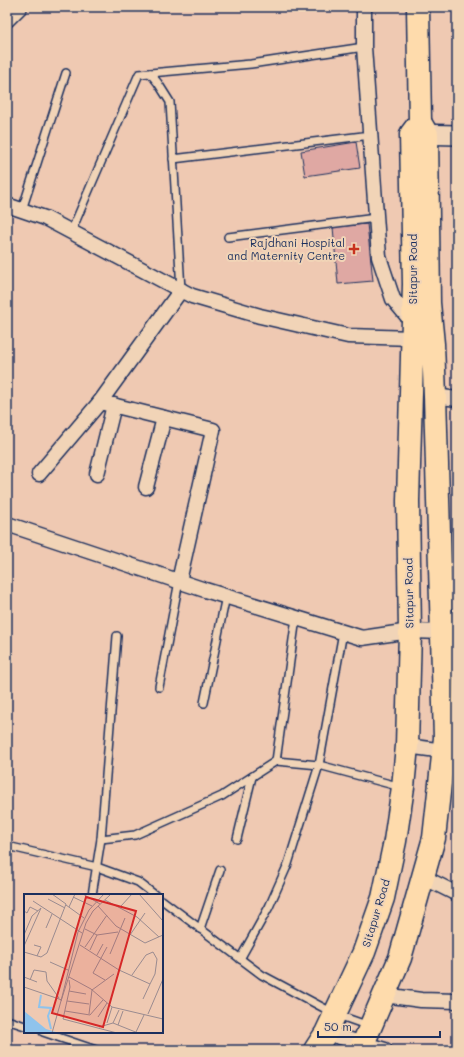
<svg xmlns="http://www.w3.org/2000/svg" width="464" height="1057" font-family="Mali,sans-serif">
	<rect width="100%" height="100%" fill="#efc9b2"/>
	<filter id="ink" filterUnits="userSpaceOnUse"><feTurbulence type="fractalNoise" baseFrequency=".025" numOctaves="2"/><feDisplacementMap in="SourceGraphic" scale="8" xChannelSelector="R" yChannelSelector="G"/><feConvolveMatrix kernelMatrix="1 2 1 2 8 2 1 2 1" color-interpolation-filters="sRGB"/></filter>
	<g filter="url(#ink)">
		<!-- building -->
		<g fill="#dfa8a3" stroke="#1b2f5e">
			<polygon points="356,142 360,168 305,176 301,151"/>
			<polygon points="367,224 373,281 338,284 333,227"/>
		</g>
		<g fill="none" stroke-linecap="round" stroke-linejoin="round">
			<defs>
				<g id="lane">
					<polyline points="150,73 158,83 170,102 181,290"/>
					<polyline points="173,159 371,135"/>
					<polyline points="22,210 66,73"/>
					<polyline points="71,232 139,74 251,64 364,47"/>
					<polyline points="228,237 376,218"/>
					<polyline points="159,687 179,581"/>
					<polyline points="204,703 226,596"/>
					<polyline points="276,761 296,618"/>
					<polyline points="101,839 135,835 222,796 276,761 319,765 401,787"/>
					<polyline points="237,839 252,777"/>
					<polyline points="7,846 97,867 138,882 155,895"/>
					<polyline points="92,895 101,839 117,636"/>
					<polyline points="162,900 262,975 335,1014 369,1026"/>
					<polyline points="200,929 220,870"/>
					<polyline points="240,959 269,907 288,864 319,765 343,632"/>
					<polyline points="7,1020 25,1026"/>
					<polyline points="43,1032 96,1050"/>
				</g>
				<g id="street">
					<polyline points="364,7 364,47 379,257 393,299 413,323"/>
					<polyline points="7,20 20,7"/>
					<polyline points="7,205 45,218 192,296 260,316 348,336 413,338"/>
					<polyline points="435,396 457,399"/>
					<polyline points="100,402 213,430 179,581"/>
					<polyline points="39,474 100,402 181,290"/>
					<polyline points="97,474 114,405"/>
					<polyline points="146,487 164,418"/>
					<polyline points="7,524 205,590 362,638 410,631 443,632"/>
					<polyline points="407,746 444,751 457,755"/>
					<polyline points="423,877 457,894"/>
					<polyline points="384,995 421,1000 457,1001"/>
					<polyline points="326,1033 385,1050"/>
				</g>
				<polyline id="secondary" points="412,134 457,135"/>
				<g id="primary">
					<polyline points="418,7 420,122"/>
					<polyline points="315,1050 326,1033 364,952 383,898 395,841 403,787 407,746 410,631 408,501 414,284 411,134 420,122 427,134 429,303 433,344 435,396 445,738 434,838 400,958 363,1044 359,1050"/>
				</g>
			</defs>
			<!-- lane casing -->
			<use href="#lane" stroke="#1b2f5e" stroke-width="10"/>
			<!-- street casing -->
			<use href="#street" stroke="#1b2f5e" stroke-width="17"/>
			<!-- secondary casing -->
			<use href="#secondary" stroke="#1b2f5e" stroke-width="22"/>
			<!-- primary casing -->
			<use href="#primary" stroke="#1b2f5e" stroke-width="25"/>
			<!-- lane -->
			<use href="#lane" stroke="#f1d4b7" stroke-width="7"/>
			<!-- street -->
			<use href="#street" stroke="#f1d4b7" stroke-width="14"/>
			<!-- secondary -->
			<use href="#secondary" stroke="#f1d4b7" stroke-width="19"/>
			<!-- primary -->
			<use href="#primary" stroke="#fedbac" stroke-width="22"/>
		</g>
	</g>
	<!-- markers -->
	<path fill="#c8321e" stroke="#f1d4b7" stroke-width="1.5" d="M352 243h4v4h4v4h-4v4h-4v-4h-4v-4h4z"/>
	<g text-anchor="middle" stroke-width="4" stroke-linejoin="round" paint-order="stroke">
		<!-- poi labels -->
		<g font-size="11" fill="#1b2f5e" stroke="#f1d4b7" text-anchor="end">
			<text x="345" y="247">Rajdhani Hospital<tspan x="345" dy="13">and Maternity Centre</tspan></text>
		</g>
		<!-- street labels -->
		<g font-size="11" fill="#1b2f5e" stroke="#f1d4b7">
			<text transform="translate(413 269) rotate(-90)" y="4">Sitapur Road</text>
			<text transform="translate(409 593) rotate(-91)" y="4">Sitapur Road</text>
			<text transform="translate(376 913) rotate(-73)" y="4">Sitapur Road</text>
		</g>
	</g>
	<!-- overview -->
	<g transform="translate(24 894)">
		<rect width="139" height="139" fill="#efc9b2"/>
		<path d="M0 117 22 135 35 139H0Z" fill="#8fc3ec"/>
		<path fill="none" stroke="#8fc3ec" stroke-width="2" d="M17 101 15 113 27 114 24 122 27 135"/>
		<path fill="none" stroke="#9a8b90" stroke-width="1" d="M59 0 76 10M80 0 65 16 54 38 37 107 62 29 69 17 87 0M115 0 139 27M49 3 68 12M24 5 41 14M81 6 113 23 135 43M9 7 58 39M42 11 60 24M74 12 92 32 121 49 139 41M97 12 108 0M45 13 51 0M0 17 3 19 6 13 14 17M22 34 28 20M61 35 73 41 94 38M0 41 8 22 17 14M106 41 121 19M10 51 17 53 13 62M56 51 95 76 126 90 119 105M0 52 17 14M61 53 83 21M66 56 73 41M0 58 17 63 23 59 42 10 28 0M86 60 101 24M73 61 79 50M26 68 44 76M108 81 122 61 129 58 133 65 131 80 126 90M0 83 13 88M45 83 67 95 88 113 139 125M6 86 10 76 22 78 23 87 35 104M45 86 46 93 39 125 93 139M81 86 69 79 83 53M0 93 38 106M45 97 62 100M43 107 65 110M41 117 66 121 79 106M65 120 68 96 90 80M124 120 139 85M74 123 83 109M83 129 88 113M89 129 95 116M94 131 99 117M75 133 89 129 114 139M112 138 120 121M28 139 37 107"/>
		<path fill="#d62828" fill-opacity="0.15" stroke="#d62828" stroke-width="2" d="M62 3 112 17 79 133 28 119Z"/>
		<rect width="139" height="139" fill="none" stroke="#1b2f5e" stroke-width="2"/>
	</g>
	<!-- margin -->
	<rect width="464" height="1057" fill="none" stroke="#f1d4b7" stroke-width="24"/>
	<rect x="12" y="12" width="440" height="1033" fill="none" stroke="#1b2f5e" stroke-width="1.5" filter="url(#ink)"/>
	<!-- scale -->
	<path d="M318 1031v6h122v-6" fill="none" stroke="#1b2f5e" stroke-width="2"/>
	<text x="324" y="1031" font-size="12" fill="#1b2f5e" stroke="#f1d4b7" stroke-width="3" paint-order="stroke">50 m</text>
</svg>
